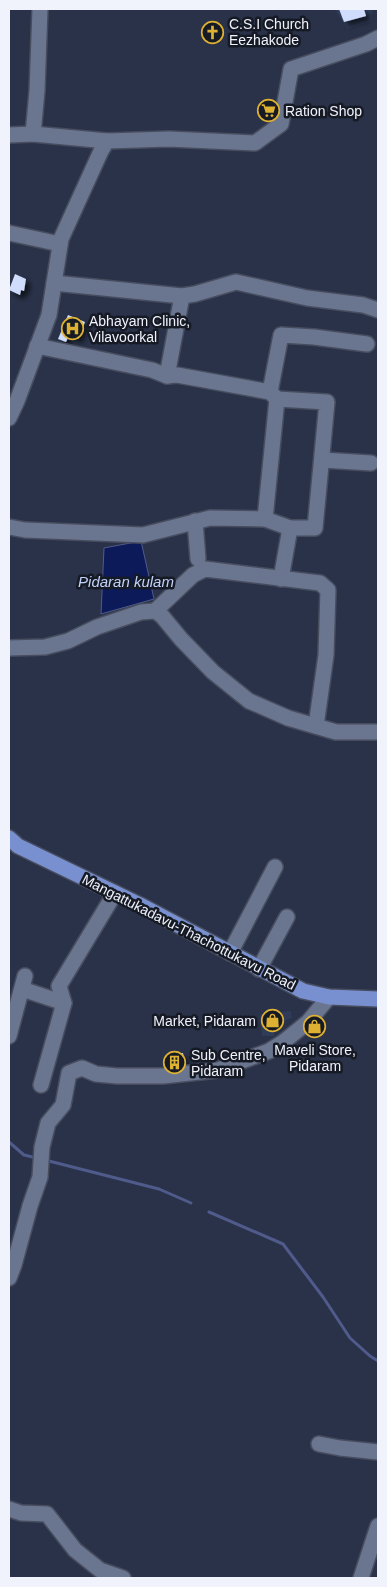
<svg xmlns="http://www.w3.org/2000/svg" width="387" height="1587" font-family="Helvetica,sans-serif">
	<defs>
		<filter id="shadow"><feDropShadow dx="4.5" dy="4.5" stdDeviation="2.5" flood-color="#0009"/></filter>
	</defs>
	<rect width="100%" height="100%" fill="#293249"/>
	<!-- built -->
	<g fill="#2f3b58">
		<polygon points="335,9 372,9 372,21 347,29"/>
		<polygon points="291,1011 292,1018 275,1024 274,1036 262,1036 260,1014"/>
	</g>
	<!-- water -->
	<polygon fill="#0c1a5a" stroke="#505b8b" points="141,541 154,599 101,614 104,548"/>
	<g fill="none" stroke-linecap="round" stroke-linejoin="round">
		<!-- stream -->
		<g stroke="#505b8b" stroke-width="3">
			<polyline points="9,1142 24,1155 37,1158"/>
			<polyline points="45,1160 159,1189 191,1203"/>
			<polyline points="209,1212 283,1244 323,1297 350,1338 370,1356 378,1361"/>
		</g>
	</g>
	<!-- building -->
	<g fill="#cfdcfc" filter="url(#shadow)">
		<polygon points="339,9 364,9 366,16 344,22"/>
		<polygon points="15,274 26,279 24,291 21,290 20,295 9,290"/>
		<polygon points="68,315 85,322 78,339 69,335 66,342 58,339"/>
		<polygon points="183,1053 185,1064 166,1066 167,1056"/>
	</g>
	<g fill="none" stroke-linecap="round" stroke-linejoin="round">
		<defs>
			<g id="minor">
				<polyline points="40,9 37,91 33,134 107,141"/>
				<polyline points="9,135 33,134"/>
				<polyline points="9,233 60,244"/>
				<polyline points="54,283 182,296 195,294 236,282 307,298 363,305 378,310"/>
				<polyline points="167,376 182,296"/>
				<polyline points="270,392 281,335 314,337 367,344"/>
				<polyline points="9,418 17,401 49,315 61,239 101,151 107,141 169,139 255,143 281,124 291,69 366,44 378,38"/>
				<polyline points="322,460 371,463"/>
				<polyline points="265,519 290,528 315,528 327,402 277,399"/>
				<polyline points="195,521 198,559"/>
				<polyline points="9,527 25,530 143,535 210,518 265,519 277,399 270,392 177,375 167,376 152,370 37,346"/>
				<polyline points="281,579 290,528"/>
				<polyline points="155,611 193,575 205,569 320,583 328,590 326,655 316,726"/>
				<polyline points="9,648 45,647 68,641 97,627 141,612 155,611 162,616 181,639 213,672 249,701 288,718 336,732 378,732"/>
				<polyline points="230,953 275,867"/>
				<polyline points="259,969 287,917"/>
				<polyline points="22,989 64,1003"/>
				<polyline points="9,1036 25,976"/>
				<polyline points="41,1085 64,1003 59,986 115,893"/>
				<polyline points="9,1278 14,1265 30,1206 40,1177 42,1147 48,1123 63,1105 69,1073 82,1068 96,1074 117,1076 163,1076 218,1070 269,1051 282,1043 308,1022 329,997"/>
				<polyline points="319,1444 340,1448 378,1452"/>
				<polyline points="9,1509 21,1513 47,1514 75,1550 100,1570 123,1578"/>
				<polyline points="361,1578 378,1526"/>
			</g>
			<polyline id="major" points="9,838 18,846 140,905 303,991 329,997 378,999"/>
		</defs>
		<!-- minor casing -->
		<use href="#minor" stroke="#474d5f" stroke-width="18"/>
		<!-- major casing -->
		<use href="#major" stroke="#474d5f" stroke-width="18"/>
		<!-- minor -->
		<use href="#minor" stroke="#6a758f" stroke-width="15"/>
		<!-- major -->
		<use href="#major" stroke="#7890d0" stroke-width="15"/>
	</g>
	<!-- icons -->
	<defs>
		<symbol id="church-ring" viewBox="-11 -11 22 22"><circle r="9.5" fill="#161a24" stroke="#deb133" stroke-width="1.5"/><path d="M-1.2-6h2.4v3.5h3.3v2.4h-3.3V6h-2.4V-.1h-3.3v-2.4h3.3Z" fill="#deb133"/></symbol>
		<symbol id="supermarket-ring" viewBox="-11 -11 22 22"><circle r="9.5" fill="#161a24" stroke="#deb133" stroke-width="1.5"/><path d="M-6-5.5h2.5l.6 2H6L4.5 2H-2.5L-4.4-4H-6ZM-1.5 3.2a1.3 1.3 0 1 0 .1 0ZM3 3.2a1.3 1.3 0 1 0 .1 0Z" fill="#deb133"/></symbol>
		<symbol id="hospital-ring" viewBox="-11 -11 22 22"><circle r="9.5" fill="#161a24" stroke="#deb133" stroke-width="1.5"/><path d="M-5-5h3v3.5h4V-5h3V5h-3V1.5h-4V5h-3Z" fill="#deb133"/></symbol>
		<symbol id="shop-ring" viewBox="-11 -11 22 22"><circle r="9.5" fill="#161a24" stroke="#deb133" stroke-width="1.5"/><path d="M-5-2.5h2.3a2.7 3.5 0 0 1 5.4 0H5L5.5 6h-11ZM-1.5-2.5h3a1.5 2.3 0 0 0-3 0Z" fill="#deb133"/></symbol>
		<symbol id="building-ring" viewBox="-11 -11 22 22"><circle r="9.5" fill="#161a24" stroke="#deb133" stroke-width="1.5"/><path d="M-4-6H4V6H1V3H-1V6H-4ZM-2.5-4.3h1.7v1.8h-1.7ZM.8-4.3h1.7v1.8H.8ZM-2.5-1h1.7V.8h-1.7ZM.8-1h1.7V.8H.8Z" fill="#deb133"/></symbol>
	</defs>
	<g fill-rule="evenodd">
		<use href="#church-ring" x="200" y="20" width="25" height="25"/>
		<use href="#supermarket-ring" x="256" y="98" width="25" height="25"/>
		<use href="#hospital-ring" x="60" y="316" width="25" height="25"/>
		<use href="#shop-ring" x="260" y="1008" width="25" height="25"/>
		<use href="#shop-ring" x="302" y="1014" width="25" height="25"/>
		<use href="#building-ring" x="162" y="1050" width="25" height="25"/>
	</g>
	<g text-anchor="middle" stroke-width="5" stroke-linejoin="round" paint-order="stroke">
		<!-- poi labels -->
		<g font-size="14" fill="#f0f3fc" stroke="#161a24" text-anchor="start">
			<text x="229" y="29">C.S.I Church<tspan x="229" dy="16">Eezhakode</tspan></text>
			<text x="285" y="116">Ration Shop</text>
			<text x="89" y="326">Abhayam Clinic,<tspan x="89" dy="16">Vilavoorkal</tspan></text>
			<text x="256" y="1026" text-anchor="end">Market, Pidaram</text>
			<text x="315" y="1055" text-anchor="middle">Maveli Store,<tspan x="315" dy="16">Pidaram</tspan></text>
			<text x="191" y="1060">Sub Centre,<tspan x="191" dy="16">Pidaram</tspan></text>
		</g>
		<!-- street labels -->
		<g font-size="14" fill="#f0f3fc" stroke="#161a24">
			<text transform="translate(189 932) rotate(27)" y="5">Mangattukadavu-Thachottukavu Road</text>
		</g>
		<!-- water labels -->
		<g font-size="15" font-style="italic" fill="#c2d3fb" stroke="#161a24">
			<text x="126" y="587">Pidaran kulam</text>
		</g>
	</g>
	<!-- border -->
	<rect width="387" height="1587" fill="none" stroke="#f0f3fc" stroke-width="20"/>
</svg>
